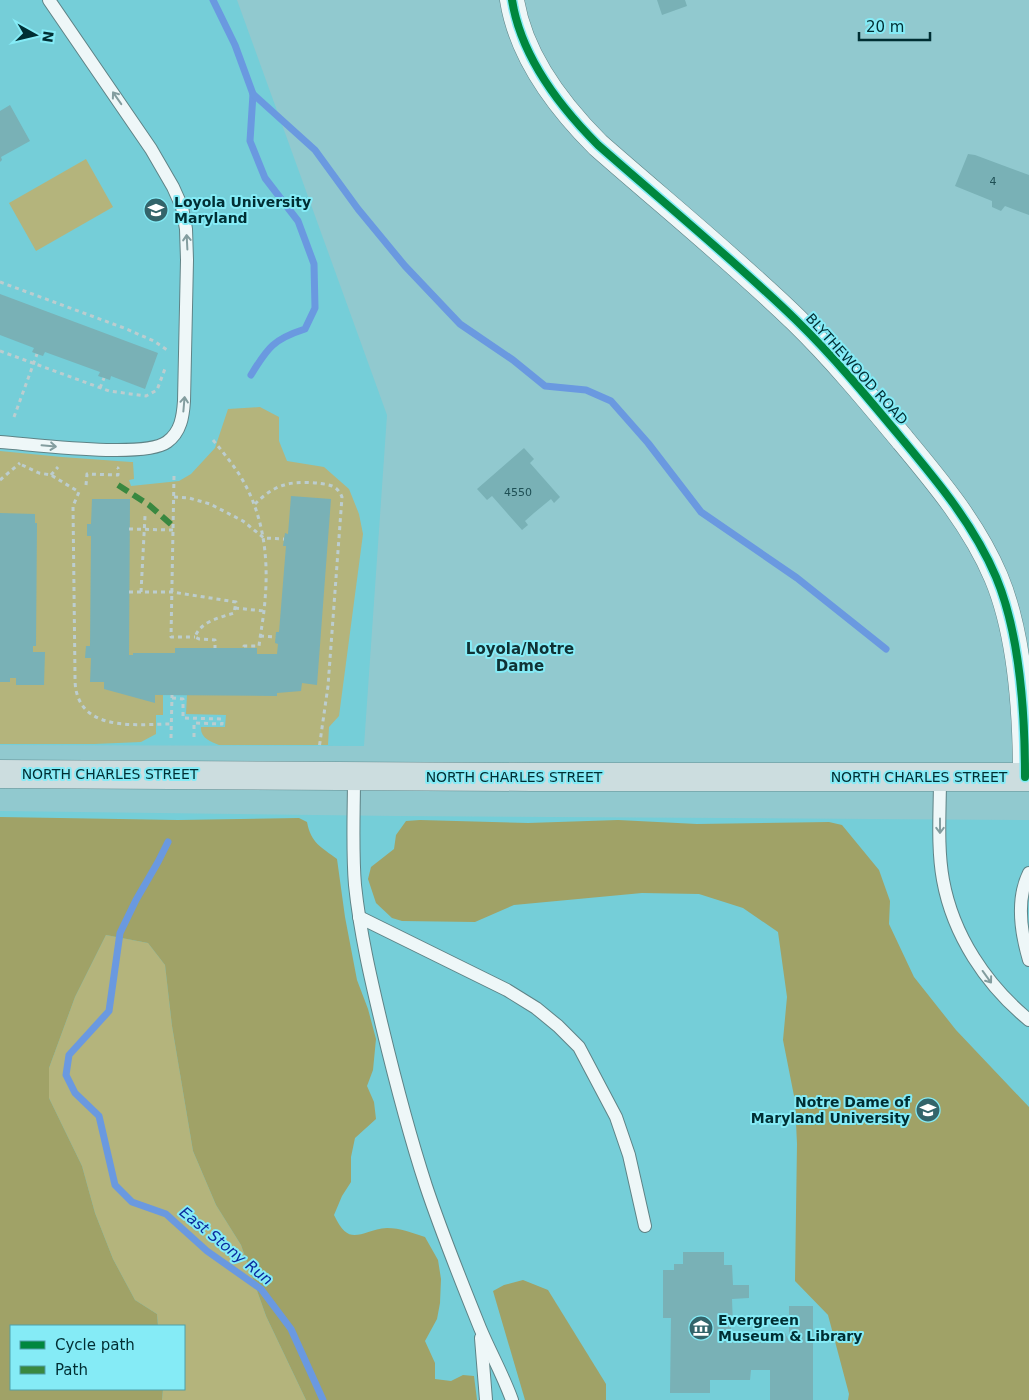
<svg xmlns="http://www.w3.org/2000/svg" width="1029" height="1400" font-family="'DejaVu Sans',sans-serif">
	<rect width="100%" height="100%" fill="#91c9cf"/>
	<!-- built -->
	<g fill="#75ced8" fill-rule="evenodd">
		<polygon points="0,0 237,0 387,415 364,746 0,745"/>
		<path d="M0 811 395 816 1029 820V1400H0ZM11 1326H184V1389H11Z"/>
	</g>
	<!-- green -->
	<g fill="#b4b47c">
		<polygon points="86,159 113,207 36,251 9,203"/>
		<path d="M260 407 279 417V441L287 461 324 467 349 489 359 514 363 534 339 716 329 727 328 745H219C211 742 200 738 201 727H225L226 715 186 714 187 695H163V715H156V734L141 742 94 744H0V451L62 457 131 462H133L134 479 129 480 131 486 179 481 191 474 215 448 228 409Z"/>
		<polygon points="106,935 148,943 165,965 172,1026 193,1151 216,1205 241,1245 266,1316 306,1400 162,1400 163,1389 184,1389 184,1326 158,1326 157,1314 135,1300 113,1259 95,1213 82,1166 49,1098 49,1068 75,997"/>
	</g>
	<!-- forest -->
	<g fill="#a0a267">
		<path d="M0 817 178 820 299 818 307 822C311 843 321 847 337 859L345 917 357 980 368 1009 376 1039 373 1070 367 1086 374 1102 376 1119 355 1138 351 1157V1182L342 1196 334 1215C350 1249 360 1230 387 1228 400 1228 413 1233 425 1237L438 1260 441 1279 440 1303 437 1319 425 1341 435 1363V1379L451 1381 463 1375 474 1376 477 1400H306L266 1316 241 1245 216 1205 193 1151 172 1026 165 965 148 943 106 935 75 997 49 1068V1098L82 1166 95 1213 113 1259 135 1300 157 1314 158 1326H11V1389H163L162 1400H0Z"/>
		<polygon points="420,820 528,823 618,820 697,824 829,822 842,825 879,870 890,901 889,924 914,977 956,1030 1029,1107 1029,1400 848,1400 849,1394 828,1315 795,1281 797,1144 795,1101 783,1040 787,997 778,932 743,908 699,894 642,893 514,905 475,922 402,921 392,918 376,903 368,879 371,867 394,849 396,835 406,821"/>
		<polygon points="523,1280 548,1290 606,1384 606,1400 525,1400 493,1291 504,1285"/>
	</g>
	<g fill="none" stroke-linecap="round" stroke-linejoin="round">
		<!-- stream -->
		<g stroke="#6a99e0" stroke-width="7">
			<path d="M213 0 235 45 253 94 250 141 265 178 298 221 314 264 315 308 305 329C274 339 268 347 251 375"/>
			<polyline points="253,94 315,150 358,209 405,266 460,324 513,360 545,386 586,390 611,401 648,443 701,512 797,578 886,649"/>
			<polyline points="168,842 158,862 136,900 120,933 109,1011 69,1055 66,1075 75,1093 99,1116 115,1185 132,1202 166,1214 207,1251 261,1289 291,1329 323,1400"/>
		</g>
	</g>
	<!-- building -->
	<g fill="#79b1b6">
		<polygon points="657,0 685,0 687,6 662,15"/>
		<polygon points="10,105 30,141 1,157 2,160 0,162 0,111"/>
		<polygon points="968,154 975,155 1029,175 1029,215 1005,206 1001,211 992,207 992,201 955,186"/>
		<polygon points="0,294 158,353 145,389 111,376 110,380 98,376 100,372 45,352 43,356 37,354 32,352 34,348 0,335"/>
		<polygon points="524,448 534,459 530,463 560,497 554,503 551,499 534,513 525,521 528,525 522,530 492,496 487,500 477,489"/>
		<polygon points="291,496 331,499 317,685 302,683 301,691 277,693 277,696 155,695 155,703 104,689 104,682 90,682 91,658 85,658 86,646 90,646 91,536 87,536 87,524 91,524 92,499 130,499 129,655 133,655 133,653 175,653 175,648 257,648 257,654 277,654 278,644 275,643 276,632 279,632 286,546 283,546 284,539 285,533 288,534"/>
		<polygon points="0,513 35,514 35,523 37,523 36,646 33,646 33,652 45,652 44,685 16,685 16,678 10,678 10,682 0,682"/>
		<polygon points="683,1252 724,1252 724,1265 732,1265 733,1285 749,1285 749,1298 732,1299 733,1325 731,1325 731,1332 745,1332 752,1340 769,1341 768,1339 772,1339 775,1333 780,1332 785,1333 788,1339 789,1339 789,1306 813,1306 813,1400 770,1400 770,1370 751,1370 750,1380 710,1380 710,1393 670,1393 671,1318 663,1318 663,1270 674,1270 674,1264 683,1264"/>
	</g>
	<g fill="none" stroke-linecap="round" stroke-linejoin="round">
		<defs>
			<g id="lane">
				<path d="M0 442C32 444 144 459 167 442 181 432 183 416 184 401L187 260 186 229 182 207 173 187 151 149 49 0"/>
				<path d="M354 776C354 812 352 849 355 885 360 933 371 980 382 1026 395 1080 409 1134 426 1186 442 1234 461 1281 480 1328 490 1352 503 1375 512 1400"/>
				<path d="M940 777C940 811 937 847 943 880 953 935 986 985 1029 1020"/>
				<path d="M1029 873C1016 899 1021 933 1029 960"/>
				<polyline points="359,917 507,990 536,1008 558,1026 579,1047 616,1117 629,1155 645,1226"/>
				<polyline points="481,1338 486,1400"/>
			</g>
			<path id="street" d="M512 0C521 57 559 106 598 145 664 203 733 259 796 320 834 357 868 398 902 439 937 481 974 525 996 577 1020 634 1025 715 1025 777"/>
			<polyline id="primary" points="0,774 531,777 1029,777"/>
		</defs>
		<!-- lane casing -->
		<use href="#lane" stroke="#5f8386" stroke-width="14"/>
		<!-- street casing -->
		<use href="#street" stroke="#5f8386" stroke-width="25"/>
		<!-- primary casing -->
		<use href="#primary" stroke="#658f93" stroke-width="29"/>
		<!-- path -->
		<g stroke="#bccdcf" stroke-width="3" stroke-dasharray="4 4" stroke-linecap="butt">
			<polyline points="0,282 124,328 154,341 167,350"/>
			<polyline points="0,351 109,391 146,396 157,390 166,366"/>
			<polyline points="100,388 104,378"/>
			<polyline points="14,417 37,354"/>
			<path d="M213 440C222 451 231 462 239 474 263 512 269 556 265 600 264 615 261 630 259 646H244V648"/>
			<path d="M22 465 39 473 51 475 79 492 73 506 75 675C75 681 75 688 77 694 88 732 141 724 171 724"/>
			<polyline points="51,475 58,467"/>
			<polyline points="174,476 171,637 195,637"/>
			<polyline points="0,480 20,463"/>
			<polyline points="86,485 87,474 118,475 118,468 117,468"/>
			<polyline points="174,497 189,498 210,504 243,521 264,538 284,539"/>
			<path d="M255 504C263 496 273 488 284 485 295 481 321 482 332 486 337 488 340 492 342 497L328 686 319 749"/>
			<polyline points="129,529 173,530"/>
			<path d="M129 592H172L236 602 234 613C219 618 201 621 195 637L199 639 215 640V648"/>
			<polyline points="141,592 145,516"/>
			<polyline points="235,608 264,611"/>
			<polyline points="260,636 276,637"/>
			<polyline points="172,698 183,699 183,718 222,719 222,724 194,723 194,738"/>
			<polyline points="171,738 172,695"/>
		</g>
		<!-- lane -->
		<use href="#lane" stroke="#eef7f8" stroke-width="12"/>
		<!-- street -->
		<use href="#street" stroke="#eef7f8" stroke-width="24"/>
		<!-- primary -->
		<use href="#primary" stroke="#ccdddf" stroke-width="28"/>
		<!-- quiet -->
		<polyline stroke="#398840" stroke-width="6" stroke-dasharray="12 6" stroke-linecap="butt" points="118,485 149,505 173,526"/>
		<defs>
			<path id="cycleway" d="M512 0C521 57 559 106 598 145 664 203 733 259 796 320 834 357 868 398 902 439 937 481 974 525 996 577 1020 634 1025 715 1025 777"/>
		</defs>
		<!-- cycleway casing -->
		<use href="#cycleway" stroke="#85ebf6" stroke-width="11"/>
		<!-- cycleway -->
		<use href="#cycleway" stroke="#00873e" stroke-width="8"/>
	</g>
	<!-- one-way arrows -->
	<defs><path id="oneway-shaft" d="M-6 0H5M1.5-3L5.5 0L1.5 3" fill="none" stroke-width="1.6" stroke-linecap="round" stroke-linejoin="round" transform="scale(1.25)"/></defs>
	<g stroke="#839d9f">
		<use href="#oneway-shaft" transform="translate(117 98) rotate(-125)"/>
		<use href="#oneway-shaft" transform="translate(187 242) rotate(-93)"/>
		<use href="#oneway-shaft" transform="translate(184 404) rotate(-85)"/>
		<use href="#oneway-shaft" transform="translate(49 446) rotate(5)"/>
		<use href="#oneway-shaft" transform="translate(940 826) rotate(90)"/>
		<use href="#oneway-shaft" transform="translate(987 977) rotate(54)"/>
	</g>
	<!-- icons -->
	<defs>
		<symbol id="university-disc" viewBox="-11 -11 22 22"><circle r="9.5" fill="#33646a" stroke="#85ebf6"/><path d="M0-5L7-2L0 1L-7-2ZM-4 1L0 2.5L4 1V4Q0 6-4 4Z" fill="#fff"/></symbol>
		<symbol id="museum-disc" viewBox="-11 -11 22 22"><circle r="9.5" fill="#33646a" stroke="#85ebf6"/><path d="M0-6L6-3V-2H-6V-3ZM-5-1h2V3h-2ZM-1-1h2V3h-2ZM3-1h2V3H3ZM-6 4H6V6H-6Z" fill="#fff"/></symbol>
	</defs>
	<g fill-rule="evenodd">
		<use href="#university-disc" x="142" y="196" width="28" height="28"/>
		<use href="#university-disc" x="914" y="1096" width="28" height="28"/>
		<use href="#museum-disc" x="687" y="1314" width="28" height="28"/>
	</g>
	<g text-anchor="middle" stroke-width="4" stroke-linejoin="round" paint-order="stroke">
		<!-- number labels -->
		<g font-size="11" fill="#1e4f54">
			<text x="993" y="185">4</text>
			<text x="518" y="496">4550</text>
		</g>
		<!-- poi labels -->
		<g font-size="14" font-weight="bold" fill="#002e33" stroke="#85ebf6" text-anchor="start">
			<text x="174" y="207">Loyola University<tspan x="174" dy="16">Maryland</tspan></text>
			<text x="910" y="1107" text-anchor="end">Notre Dame of<tspan x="910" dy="16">Maryland University</tspan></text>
			<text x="718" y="1325">Evergreen<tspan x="718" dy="16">Museum &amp; Library</tspan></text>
		</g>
		<!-- street labels -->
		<g font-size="14" fill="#002e33" stroke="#85ebf6">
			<text transform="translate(857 369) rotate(48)" y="5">BLYTHEWOOD ROAD</text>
			<text x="110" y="779">NORTH CHARLES STREET</text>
			<text x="514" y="782">NORTH CHARLES STREET</text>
			<text x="919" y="782">NORTH CHARLES STREET</text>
		</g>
		<!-- neighbourhood labels -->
		<g font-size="15" font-weight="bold" fill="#103134" stroke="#85ebf6">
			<text x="520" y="654">Loyola/Notre<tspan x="520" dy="17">Dame</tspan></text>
		</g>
		<!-- water labels -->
		<g font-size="15" font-style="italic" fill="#0a2c9f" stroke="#85ebf6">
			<text transform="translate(226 1246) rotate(39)" y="5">East Stony Run</text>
		</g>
	</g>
	<!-- legend -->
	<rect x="10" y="1325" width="175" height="65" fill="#85ebf6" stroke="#509fa8"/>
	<rect x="20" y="1341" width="25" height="8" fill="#00873e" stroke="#509fa8"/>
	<text x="55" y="1350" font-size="15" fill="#002e33">Cycle path</text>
	<rect x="20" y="1366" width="25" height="8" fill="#398840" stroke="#509fa8"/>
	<text x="55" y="1375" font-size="15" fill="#002e33">Path</text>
	<!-- north arrow -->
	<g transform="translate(35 35) rotate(98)" stroke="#85ebf6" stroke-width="4" paint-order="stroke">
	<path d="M0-4L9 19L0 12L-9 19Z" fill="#002e33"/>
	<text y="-8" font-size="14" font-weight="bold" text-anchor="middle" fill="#002e33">N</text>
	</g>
	<!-- scale -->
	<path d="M859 32v8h71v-8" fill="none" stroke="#002e33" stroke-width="2.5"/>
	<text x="866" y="32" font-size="15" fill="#002e33" stroke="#85ebf6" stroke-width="4" paint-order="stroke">20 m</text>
</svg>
